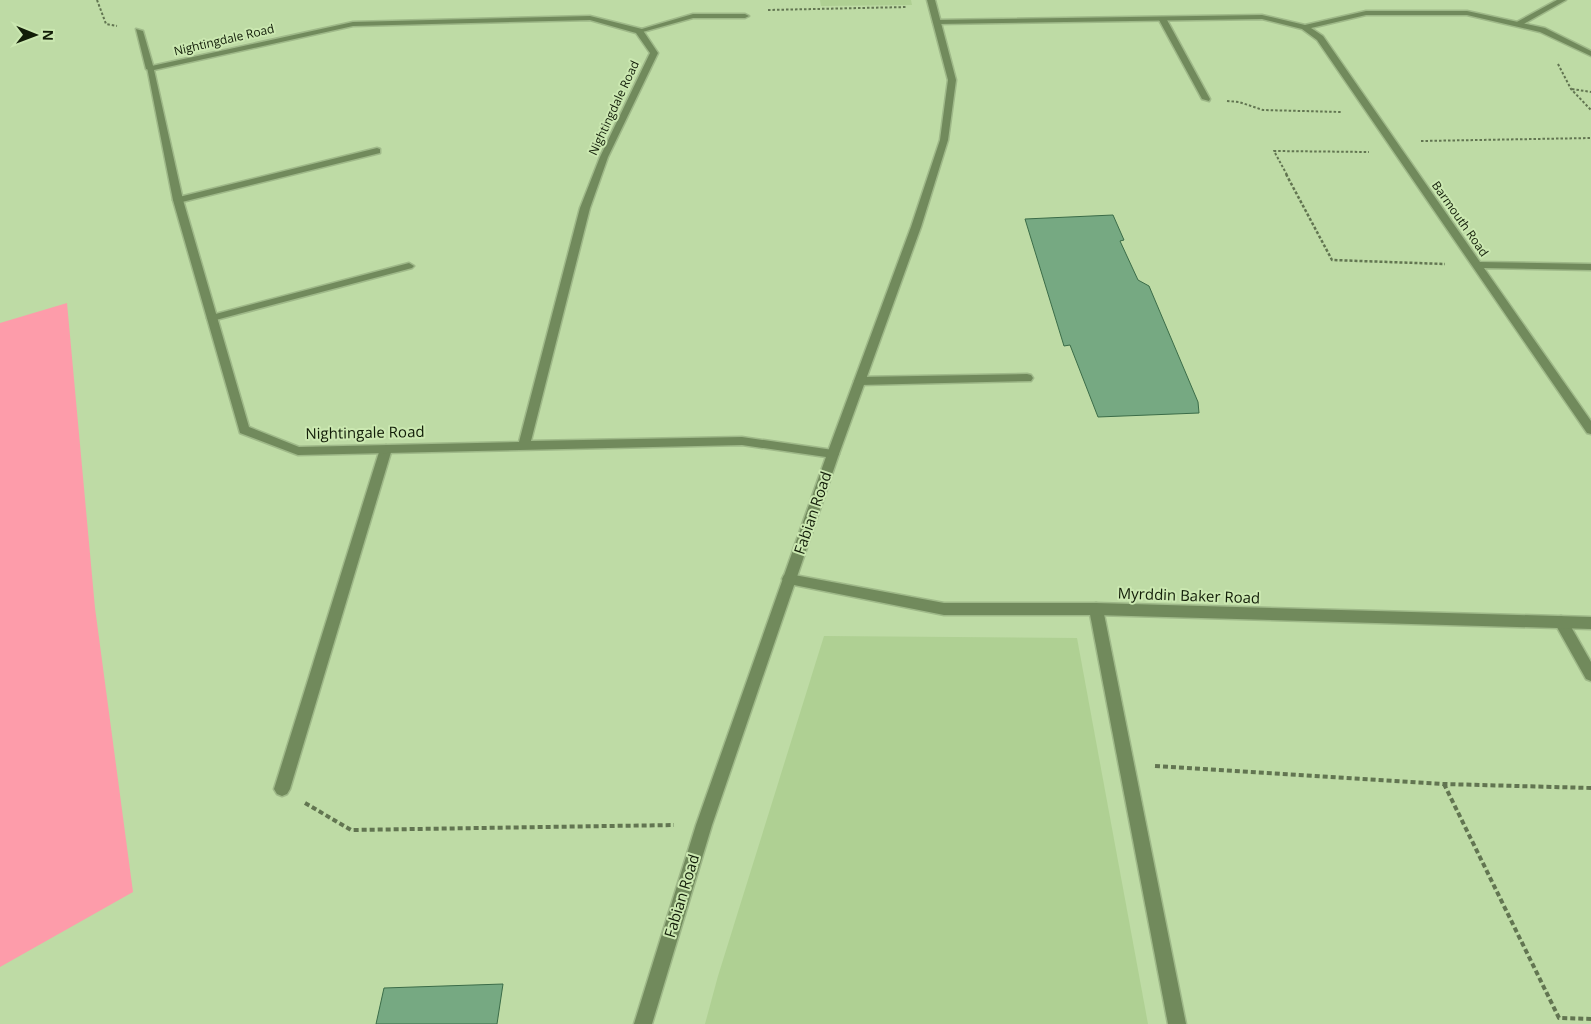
<svg xmlns="http://www.w3.org/2000/svg" width="1591" height="1024" font-family="'Open Sans',sans-serif">
	<rect width="100%" height="100%" fill="#bedba5"/>
	<!-- built -->
	<g fill="#afd093">
		<polygon points="820,0 911,0 912,5 821,6"/>
		<polygon points="824,636 1077,638 1148,1024 705,1024 718,976"/>
	</g>
	<!-- green -->
	<polygon fill="#fd9caa" points="67,303 95,608 133,892 0,967 0,323"/>
	<!-- building -->
	<g fill="#76a982" stroke="#3b6c48">
		<polygon points="1113,215 1124,240 1120,241 1138,280 1149,286 1198,402 1199,413 1098,417 1070,345 1064,346 1025,219"/>
		<polygon points="503,984 497,1024 376,1024 384,988"/>
	</g>
	<g fill="none" stroke-linecap="round" stroke-linejoin="round">
		<defs>
			<g id="service">
				<polygon points="1557,0 1566,0 1520,26 1513,24"/>
				<polygon points="693,14 745,14 749,16 745,18 693,18 639,33 635,31"/>
				<polygon points="1160,18 1167,20 1210,99 1209,101 1202,99 1159,20"/>
				<polygon points="136,29 143,31 154,69 153,71 146,69"/>
				<polygon points="377,148 380,149 380,153 178,203 173,200 175,198"/>
				<polygon points="409,263 414,266 412,268 212,321 207,318 208,316"/>
				<polygon points="1027,374 1031,375 1033,378 1031,381 860,385 854,381 860,377"/>
				<polygon points="386,445 392,449 290,789 287,794 282,796 277,794 274,789 380,449"/>
				<polygon points="1096,603 1101,605 1103,609 1186,1024 1168,1024 1089,609 1091,605"/>
				<polygon points="1561,616 1566,618 1591,662 1591,681 1586,679 1554,622 1556,618"/>
			</g>
			<g id="minor">
				<polygon points="1366,11 1467,11 1545,28 1591,51 1591,56 1540,32 1467,15 1366,15 1311,28 1323,36 1480,262 1591,264 1591,270 1484,268 1591,421 1591,434 1587,433 1317,40 1302,29 1262,19 937,24 933,22 937,20 1262,15 1305,25"/>
				<path d="M590 16 642 29 658 53 608 157 590 208 531 441 742 437 833 450 837 451 839 454 837 457 833 458 742 445 298 455 240 433 173 200 147 67 353 22ZM590 20 636 33 650 53 600 157 580 208 519 442 299 447 249 427 183 200 154 70 353 26Z"/>
				<polygon points="789,574 944,603 1096,603 1591,617 1591,629 1096,615 944,615 784,583 782,579 784,575"/>
			</g>
			<polygon id="tertiary" points="927,0 935,0 956,80 948,140 921,227 839,454 712,825 652,1024 634,1024 696,825 827,454 911,227 940,140 948,80"/>
		</defs>
		<!-- service casing -->
		<use href="#service" stroke="#9fb989" stroke-width="3"/>
		<!-- minor casing -->
		<use href="#minor" stroke="#9fb989" stroke-width="3"/>
		<!-- tertiary casing -->
		<use href="#tertiary" stroke="#9fb989" stroke-width="3"/>
		<!-- path-far2 -->
		<g stroke="#627551" stroke-width="2" stroke-dasharray="2.5 2" stroke-linecap="butt">
			<polyline points="97,0 106,24 117,26"/>
			<polyline points="768,10 907,7"/>
			<polyline points="1558,64 1571,89 1591,110"/>
			<polyline points="1572,89 1591,92"/>
			<polyline points="1227,101 1239,102 1263,110 1341,112"/>
			<polyline points="1421,141 1591,138"/>
			<polyline points="1287,175 1274,151 1369,152"/>
		</g>
		<!-- path-far1 -->
		<polyline stroke="#627551" stroke-width="2.5" stroke-dasharray="3 2" stroke-linecap="butt" points="1286,174 1332,260 1445,264"/>
		<!-- path -->
		<g stroke="#627551" stroke-width="4" stroke-dasharray="5 3" stroke-linecap="butt">
			<polyline points="1155,766 1444,784 1591,788"/>
			<polyline points="1444,784 1559,1018 1591,1019"/>
			<polyline points="305,803 351,830 674,825"/>
		</g>
		<!-- service -->
		<use href="#service" fill="#718a5c" fill-rule="evenodd"/>
		<!-- minor -->
		<use href="#minor" fill="#718a5c" fill-rule="evenodd"/>
		<!-- tertiary -->
		<use href="#tertiary" fill="#718a5c" fill-rule="evenodd"/>
	</g>
	<g text-anchor="middle" stroke-width="4" stroke-linejoin="round" paint-order="stroke">
		<!-- far-street labels -->
		<g font-size="12" fill="#121d08" stroke="#cbe8b1">
			<text transform="translate(224 40) rotate(-13)" y="4">Nightingdale Road</text>
			<text transform="translate(614 108) rotate(-65)" y="4">Nightingdale Road</text>
			<text transform="translate(1460 219) rotate(55)" y="4">Barmouth Road</text>
		</g>
		<!-- street labels -->
		<g font-size="15" fill="#121d08" stroke="#cbe8b1">
			<text transform="translate(365 433) rotate(-1)" y="5">Nightingale Road</text>
			<text transform="translate(813 513) rotate(-71)" y="5">Fabian Road</text>
			<text transform="translate(1189 596) rotate(2)" y="5">Myrddin Baker Road</text>
			<text transform="translate(682 896) rotate(-73)" y="5">Fabian Road</text>
		</g>
	</g>
	<!-- north arrow -->
	<g transform="translate(35 35) rotate(91)" stroke="#cbe8b1" stroke-width="4" paint-order="stroke">
	<path d="M0-4L9 19L0 12L-9 19Z" fill="#121d08"/>
	<text y="-8" font-size="14" font-weight="bold" text-anchor="middle" fill="#121d08">N</text>
	</g>
</svg>
